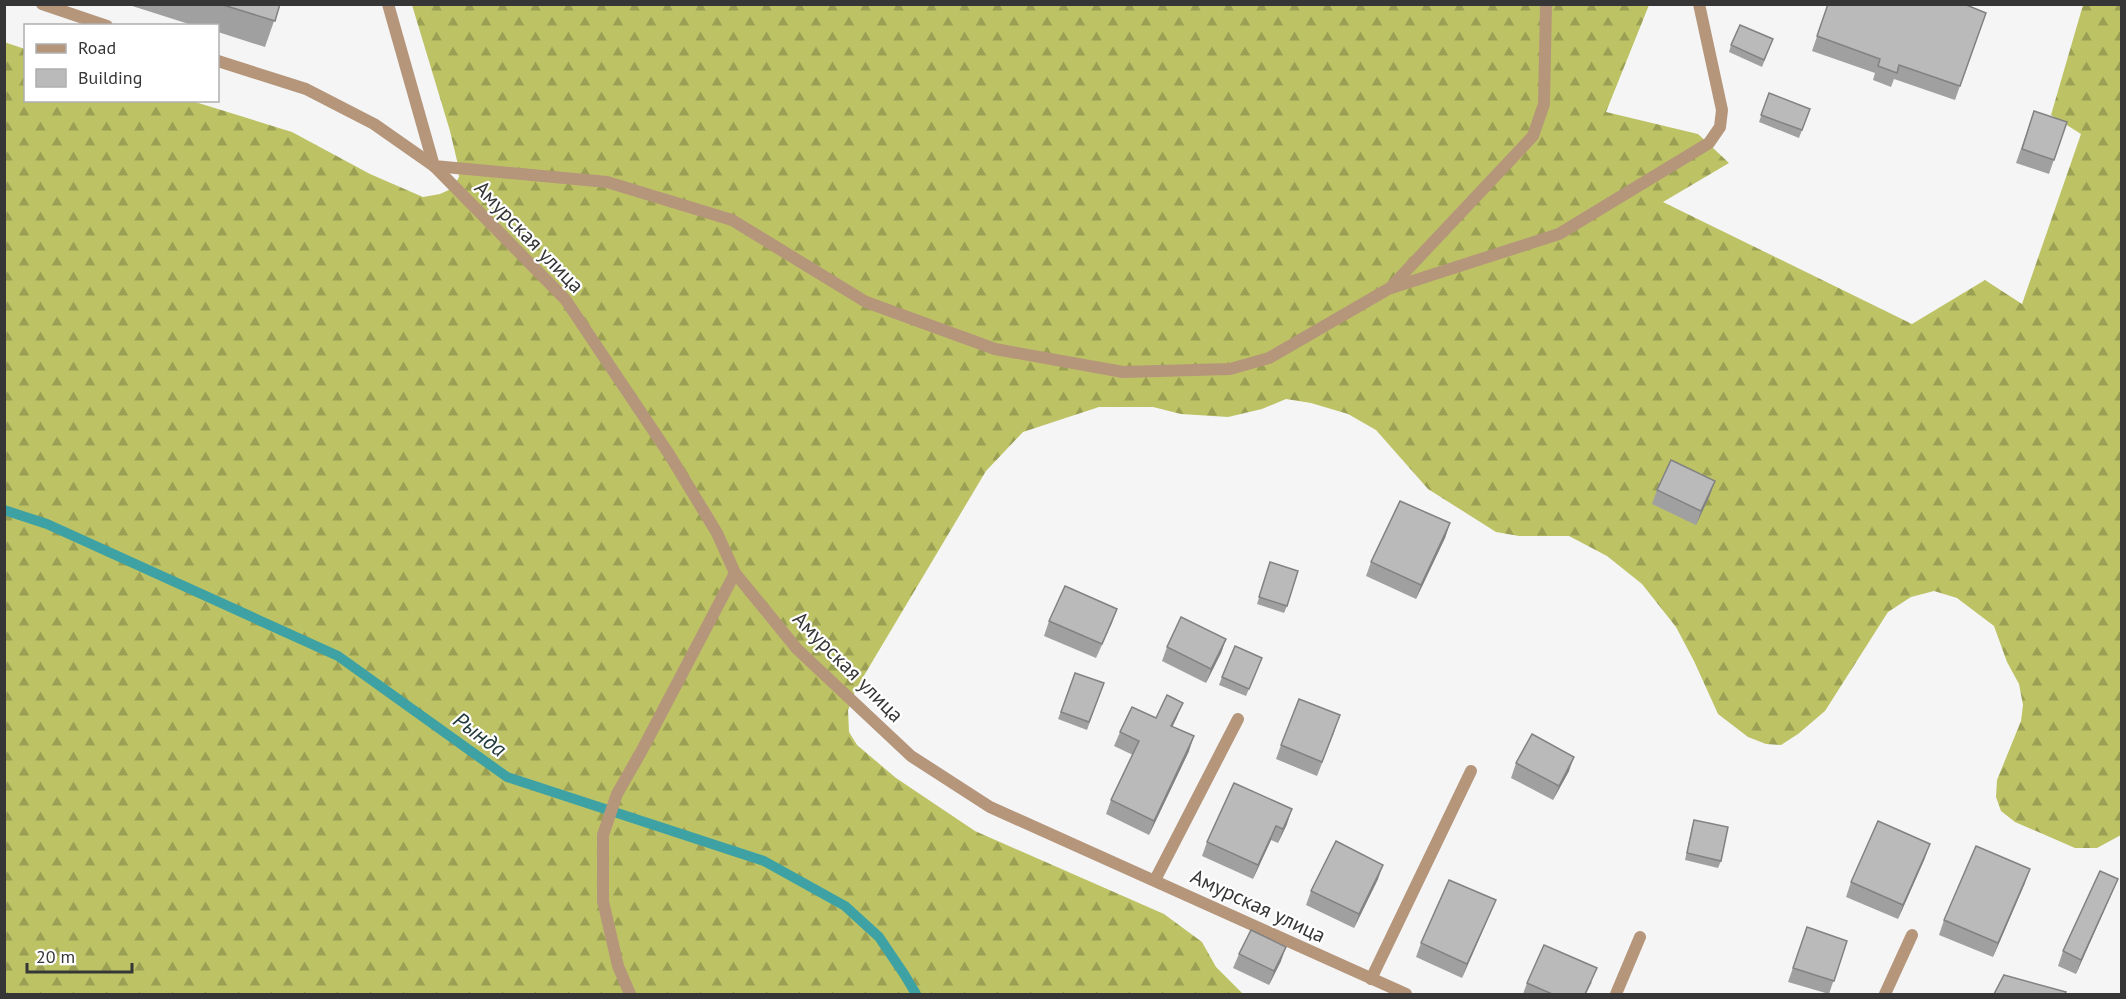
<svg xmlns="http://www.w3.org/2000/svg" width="2126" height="999" font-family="'PT Sans',sans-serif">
	<defs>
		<pattern id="forest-firs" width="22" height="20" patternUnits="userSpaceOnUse" patternTransform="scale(1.5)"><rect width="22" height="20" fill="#bdc365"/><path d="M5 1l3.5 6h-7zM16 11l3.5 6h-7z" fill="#9a9f54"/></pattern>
	</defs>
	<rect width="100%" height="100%" fill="#f5f5f6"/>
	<!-- forest -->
	<polygon fill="url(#forest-firs)" points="412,5 1649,5 1606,112 1698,134 1729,163 1663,202 1912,324 1985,280 2022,304 2081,134 2051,115 2083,5 2121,5 2121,835 2097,848 2075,848 2015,822 2001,811 1996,797 1997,780 2021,721 2023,705 2019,684 2007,662 1994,626 1957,598 1934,591 1911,597 1888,612 1825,711 1798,734 1781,745 1766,744 1748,737 1718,714 1694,661 1676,627 1642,584 1607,556 1569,536 1519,536 1496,532 1428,489 1376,430 1348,414 1311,403 1286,399 1262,409 1228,417 1181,414 1153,407 1099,407 1023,432 986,471 856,689 848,710 849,732 857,745 896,778 975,831 1164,914 1202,942 1216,967 1243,994 5,994 4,42 25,49 26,100 192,101 292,132 370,174 423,197 440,194 453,188 459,177 458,165 450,131"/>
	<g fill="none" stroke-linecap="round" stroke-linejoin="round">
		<!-- stream -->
		<polyline stroke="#3ea2a4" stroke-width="10" points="4,510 47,524 338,656 507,777 764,861 845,906 879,937 904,974 916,994"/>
		<!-- lane -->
		<g stroke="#b5967b" stroke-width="12">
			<polyline points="388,4 434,166 607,182 732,220 866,302 995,349 1123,372 1230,369 1269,358 1390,288 1533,136 1544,104 1546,4"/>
			<polyline points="1391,288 1559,234 1709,143 1720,127 1722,110 1699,4"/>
			<polyline points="1155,880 1238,719"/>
			<polyline points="1371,979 1471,771"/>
			<polyline points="630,994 618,966 603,901 603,835 617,794 641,752 735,573"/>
			<polyline points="1616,994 1640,937"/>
			<polyline points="1885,994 1912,935"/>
		</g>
		<!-- street -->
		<g stroke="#b5967b" stroke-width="12">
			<polyline points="42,4 107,26"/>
			<polyline points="218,61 306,89 374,124 434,166 565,299 669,454 717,533 735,573 797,649 911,756 990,807 1406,994"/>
		</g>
	</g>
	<!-- wall -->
	<g fill="#a0a0a1">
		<polygon points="126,4 280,4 265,47 218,32 218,26 195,26"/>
		<polygon points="1828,4 1986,13 1955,100 1894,79 1891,87 1873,80 1875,73 1812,51"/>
		<polygon points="1773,39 1762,67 1729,52 1731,45"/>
		<polygon points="1769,93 1810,109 1799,138 1759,122"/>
		<polygon points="2034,111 2067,122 2049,174 2016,163"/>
		<polygon points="1657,490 1710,495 1696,525 1652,504"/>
		<polygon points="1450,523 1445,538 1416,599 1366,576 1371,562"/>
		<polygon points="1270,562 1287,606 1284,613 1257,604"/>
		<polygon points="1117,609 1096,658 1044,636 1049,621"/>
		<polygon points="1226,639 1221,653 1206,683 1162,661 1167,647"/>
		<polygon points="1262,658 1246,696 1219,685 1222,677"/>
		<polygon points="1075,673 1104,683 1087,730 1058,719"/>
		<polygon points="1177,717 1172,727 1189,751 1149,835 1106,814 1111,800 1133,755 1114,746 1120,732"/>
		<polygon points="1335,730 1317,776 1276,759 1281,745"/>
		<polygon points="1516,763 1569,771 1553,800 1511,778"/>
		<polygon points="1694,820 1721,861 1718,868 1685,860 1692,827"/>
		<polygon points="1287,824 1278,843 1271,840 1253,879 1202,856 1207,842"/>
		<polygon points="1925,858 1898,919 1846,897 1851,882"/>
		<polygon points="1378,879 1354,928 1306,905 1311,891"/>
		<polygon points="2025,883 1993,957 1939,935 1944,920"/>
		<polygon points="2112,893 2076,974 2058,966 2063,951"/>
		<polygon points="1496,900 1490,914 1462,978 1416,957 1421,943"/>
		<polygon points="1807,927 1847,941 1829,994 1788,982"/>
		<polygon points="1239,954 1281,961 1269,985 1233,968"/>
		<polygon points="1592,982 1586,994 1523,994 1527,983"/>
	</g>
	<!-- shaded-wall -->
	<g fill="#828283">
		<polygon points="1715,481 1710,495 1696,525 1701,511"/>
		<polygon points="1450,523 1445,538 1416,599 1421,585"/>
		<polygon points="1117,609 1112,623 1096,658"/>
		<polygon points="1226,639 1221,653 1206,683 1211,669"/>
		<polygon points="1183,703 1177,717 1166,740 1171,726"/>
		<polygon points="1194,736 1189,751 1149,835 1154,821"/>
		<polygon points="1574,757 1569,771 1553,800 1559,786"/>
		<polygon points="1292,809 1287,824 1278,843 1283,829"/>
		<polygon points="1276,826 1271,840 1253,879 1258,865"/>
		<polygon points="1930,844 1925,858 1898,919 1903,905"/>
		<polygon points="1383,865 1378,879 1354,928 1359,914"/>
		<polygon points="2030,869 2025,883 1993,957 1998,943"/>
		<polygon points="2118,879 2112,893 2076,974 2081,960"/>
		<polygon points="1496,900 1490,914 1462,978 1467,964"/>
		<polygon points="1286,947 1281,961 1269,985 1274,971"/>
	</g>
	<!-- building -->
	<g fill="#bababb" stroke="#828283" stroke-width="1.5">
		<polygon points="220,4 280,4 275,21"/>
		<polygon points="1828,4 1964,4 1986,13 1960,86 1899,65 1897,73 1878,66 1880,59 1817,36"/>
		<polygon points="1740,25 1773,39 1764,60 1731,45"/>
		<polygon points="1769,93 1810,109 1802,130 1761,115"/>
		<polygon points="2034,111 2067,122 2054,160 2022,149"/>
		<polygon points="1671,460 1715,481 1701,511 1657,490"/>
		<polygon points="1400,501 1450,523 1421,585 1371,562"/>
		<polygon points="1270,562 1298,571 1287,606 1259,597"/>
		<polygon points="1065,586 1117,609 1102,644 1049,621"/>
		<polygon points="1181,617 1226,639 1211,669 1167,647"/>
		<polygon points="1235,646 1262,658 1249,689 1222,677"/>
		<polygon points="1075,673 1104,683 1089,722 1061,712"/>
		<polygon points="1167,695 1183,703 1171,726 1194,736 1154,821 1111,800 1139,741 1120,732 1132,707 1156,718"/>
		<polygon points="1299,699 1340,715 1322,762 1281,745"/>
		<polygon points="1532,734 1574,757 1559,786 1516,763"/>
		<polygon points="1234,783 1292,809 1283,829 1276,826 1258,865 1207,842"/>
		<polygon points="1694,820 1728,827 1721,861 1687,853"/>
		<polygon points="1878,821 1930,844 1903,905 1851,882"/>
		<polygon points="1336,841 1383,865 1359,914 1311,891"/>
		<polygon points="1976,846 2030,869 1998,943 1944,920"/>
		<polygon points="2100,871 2118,879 2081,960 2063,951"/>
		<polygon points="1449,880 1496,900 1467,964 1421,943"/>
		<polygon points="1807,927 1847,941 1834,981 1793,968"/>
		<polygon points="1251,930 1286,947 1274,971 1239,954"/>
		<polygon points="1544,945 1597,968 1585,994 1552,994 1527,983"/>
		<polygon points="2004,975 2066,992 2065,994 1994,994"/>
	</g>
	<g text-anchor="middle" stroke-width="4.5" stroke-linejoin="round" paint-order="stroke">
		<!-- street labels -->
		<g font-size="21" fill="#363637" stroke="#fff">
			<text transform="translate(529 237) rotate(46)" y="7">Амурская улица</text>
			<text transform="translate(848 667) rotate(45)" y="7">Амурская улица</text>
			<text transform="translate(1258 906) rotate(25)" y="7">Амурская улица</text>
		</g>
		<!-- water labels -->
		<g font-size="22" font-style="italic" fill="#223a3a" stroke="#fff">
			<text transform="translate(480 734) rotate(36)" y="8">Рында</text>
		</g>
	</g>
	<!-- border -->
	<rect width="2126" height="999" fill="none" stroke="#363637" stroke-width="12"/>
	<!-- legend -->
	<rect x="24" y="24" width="195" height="78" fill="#ffffff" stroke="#afafaf" stroke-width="1.5"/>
	<rect x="36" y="44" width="30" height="9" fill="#b5967b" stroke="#afafaf" stroke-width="1.5"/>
	<text x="78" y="54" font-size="18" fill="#363637">Road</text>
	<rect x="36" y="69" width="30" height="18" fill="#bababb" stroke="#afafaf" stroke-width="1.5"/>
	<text x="78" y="84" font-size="18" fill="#363637">Building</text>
	<!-- scale -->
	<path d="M27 963v9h105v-9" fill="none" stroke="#363637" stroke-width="3"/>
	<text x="36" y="963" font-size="18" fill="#363637" stroke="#ffffff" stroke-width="4.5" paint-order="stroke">20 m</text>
</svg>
